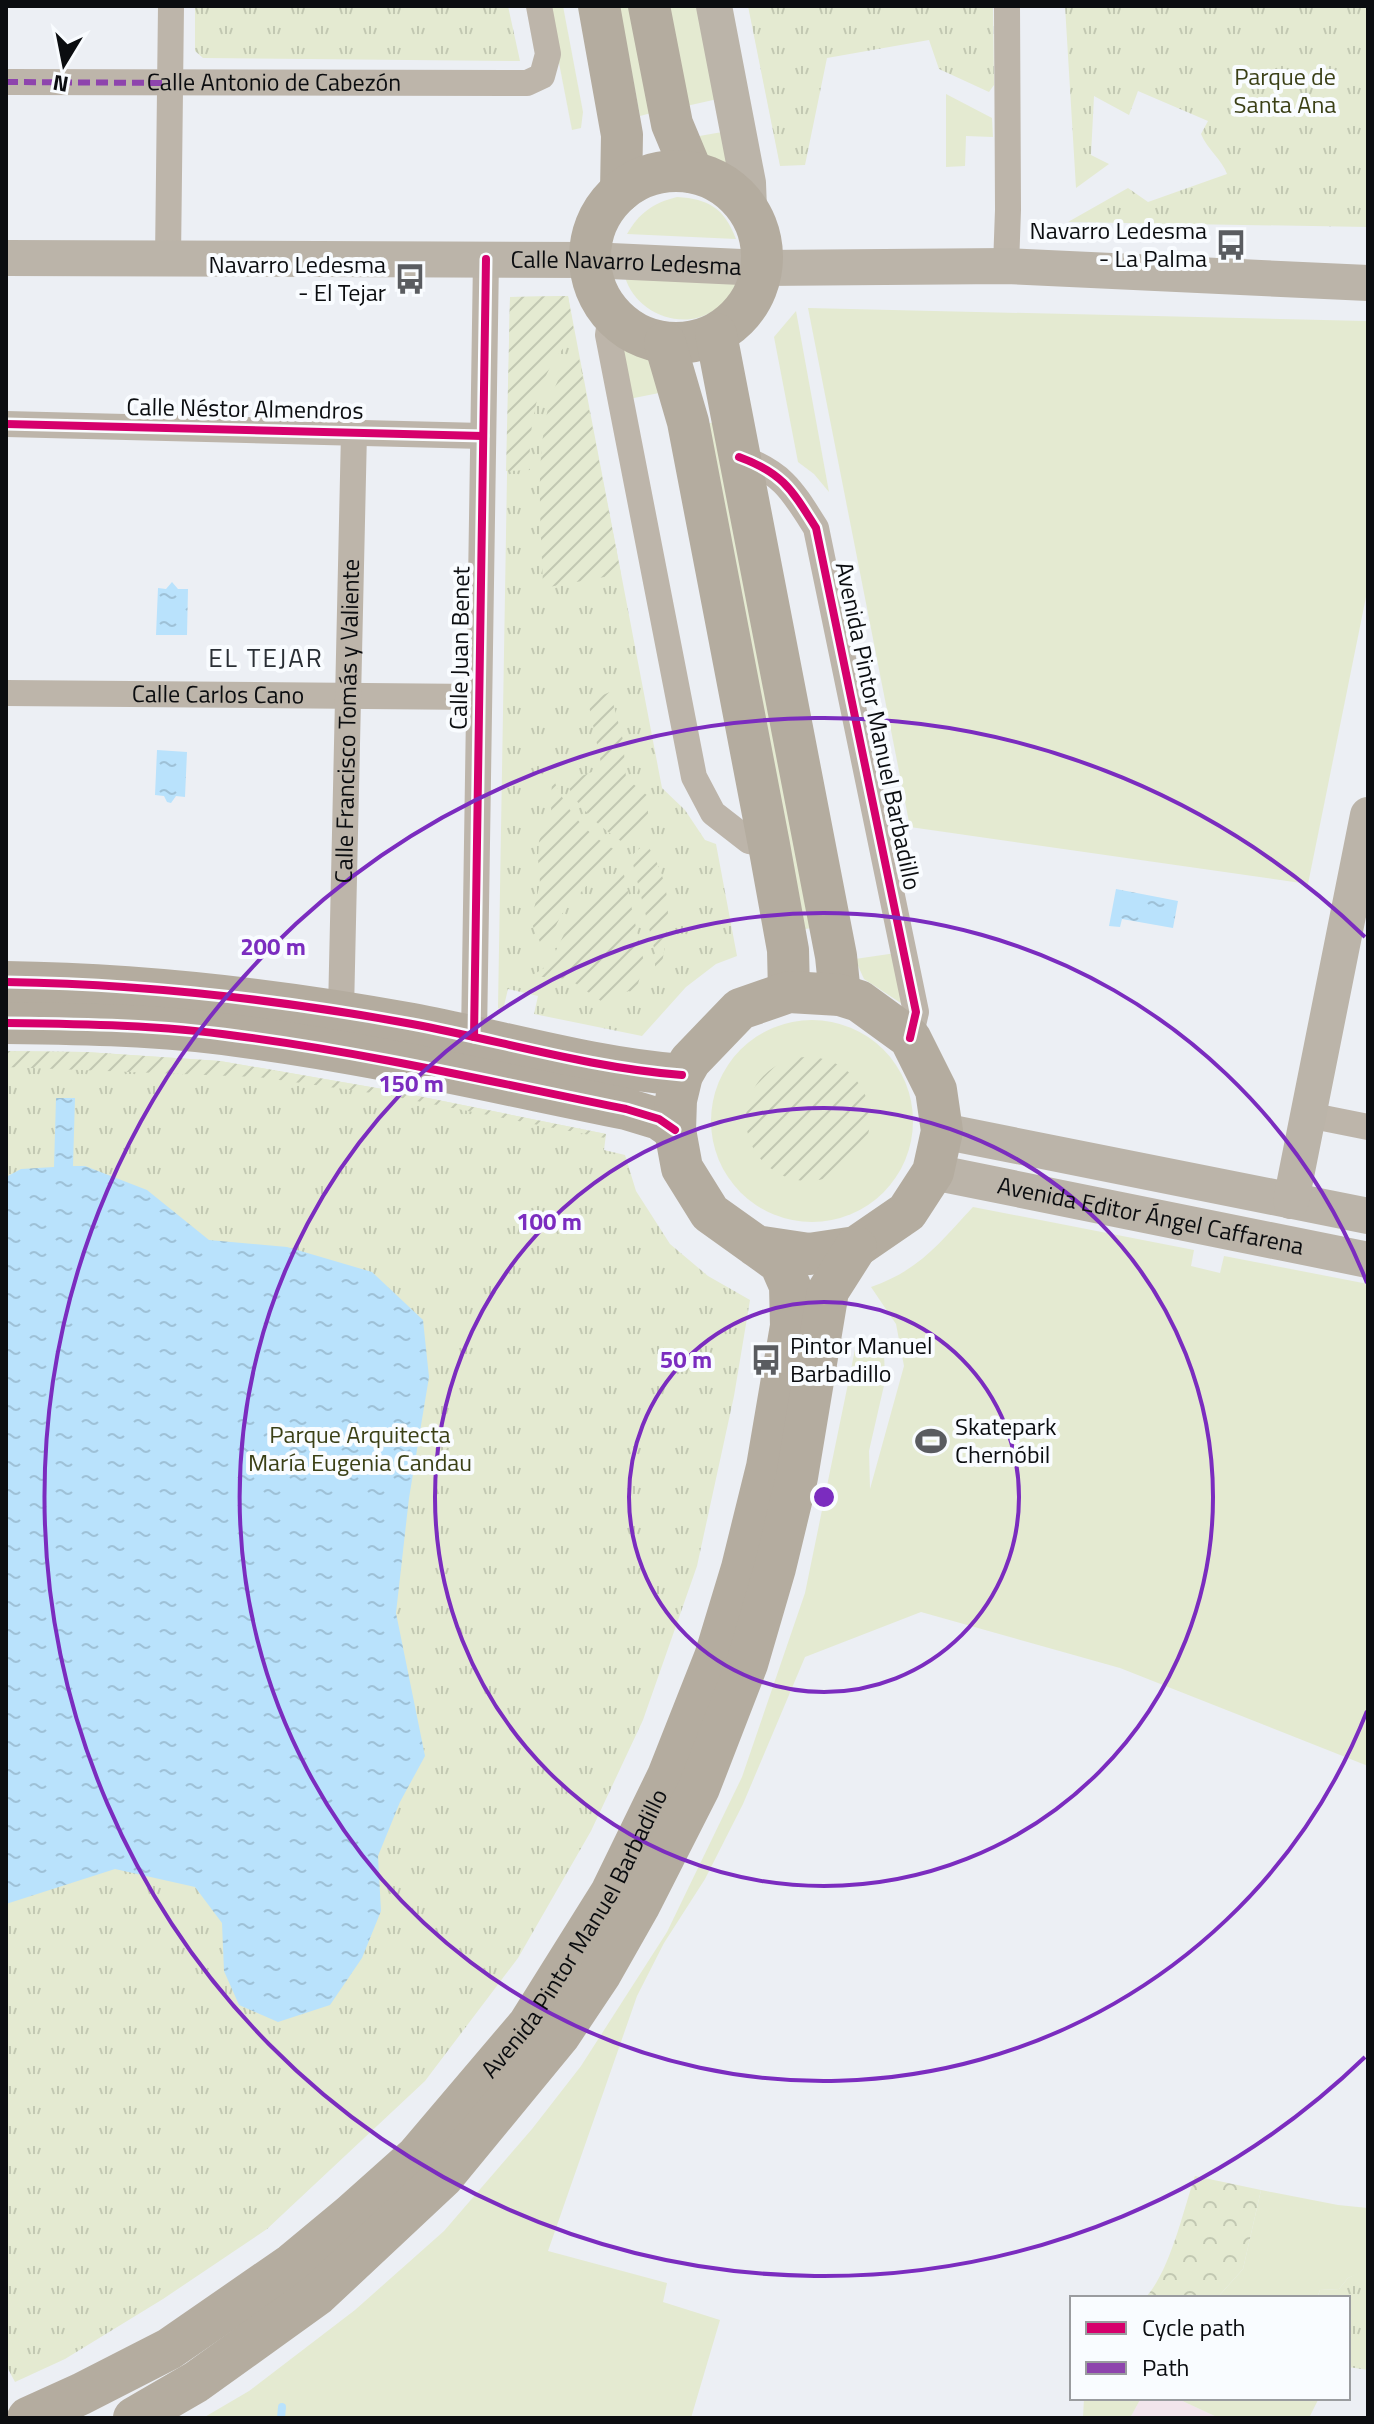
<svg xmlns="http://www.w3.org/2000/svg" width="1374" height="2424" font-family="'Titillium Web',sans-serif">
	<defs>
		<pattern id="forest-crowns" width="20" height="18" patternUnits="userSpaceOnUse" patternTransform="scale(2)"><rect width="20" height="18" fill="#e4ead1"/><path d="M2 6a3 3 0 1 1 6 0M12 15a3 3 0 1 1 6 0" fill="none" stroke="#c2c8b2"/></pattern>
		<pattern id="park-tufts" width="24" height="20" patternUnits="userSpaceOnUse" patternTransform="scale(2)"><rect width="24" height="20" fill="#e4ead1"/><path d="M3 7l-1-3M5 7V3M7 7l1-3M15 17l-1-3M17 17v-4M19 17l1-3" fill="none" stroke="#c2c8b2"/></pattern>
		<pattern id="garden-furrows" width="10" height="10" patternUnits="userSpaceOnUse" patternTransform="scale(2)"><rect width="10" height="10" fill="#e4ead1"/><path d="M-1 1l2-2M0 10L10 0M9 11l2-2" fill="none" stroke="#c2c8b2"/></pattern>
		<pattern id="water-ripples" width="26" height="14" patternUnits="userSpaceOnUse" patternTransform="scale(2)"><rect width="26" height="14" fill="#b9e2fc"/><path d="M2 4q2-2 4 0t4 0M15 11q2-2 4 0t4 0" fill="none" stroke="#9ec1d7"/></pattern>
	</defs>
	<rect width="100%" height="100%" fill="#eceff4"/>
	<!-- education -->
	<polygon fill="#f2e5eb" points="1141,2398 1176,2398 1219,2418 1130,2418"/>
	<!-- grass -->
	<g fill="#e4ead1">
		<polygon points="548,6 563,6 583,112 581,128 572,130"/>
		<polygon points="619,6 634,6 655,112 640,116"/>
		<polygon points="662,6 705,6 722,98 682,107"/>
		<polygon points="946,94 992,118 993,137 966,136 965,166 946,167"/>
		<polygon points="728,131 741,185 706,165 688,138"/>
		<path d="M677 197C709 199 724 208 736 239L627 234C639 213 653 203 677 197Z"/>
		<path d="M625 277 737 282C732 292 724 305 713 311 681 332 635 312 625 277Z"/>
		<polygon points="808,308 1366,321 1368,587 1308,884 910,827"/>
		<polygon points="796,311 829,492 814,474 798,462 774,337"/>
		<polygon points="623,342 653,361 669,391 629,399 619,344"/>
		<polygon points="718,421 819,927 805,929 703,425"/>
		<polygon points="896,953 907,1007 864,979 855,959"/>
		<circle cx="812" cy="1121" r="101"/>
		<path d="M973 1207 1194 1250 1191 1266 1220 1273 1224 1256 1368 1284V1766L1120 1668 921 1612 805 1657 743 1804 705 1879 664 1943 637 1996 548 2251 667 2283 663 2302 720 2320 691 2418H203L249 2391 355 2310 444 2231 532 2129 581 2066 667 1932 742 1777 805 1593 858 1335 864 1336 884 1352 885 1381 869 1451 870 1489 904 1366 896 1324 871 1287C920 1270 939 1243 973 1207Z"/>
		<polygon points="1261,2190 1338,2205 1368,2208 1368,2270 1348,2278 1339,2289 1320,2290 1317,2298 1217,2298 1243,2269"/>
		<polygon points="1084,2398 1141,2398 1130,2418 1083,2418"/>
		<polygon points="1176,2398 1319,2398 1309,2418 1219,2418"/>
	</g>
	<!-- forest -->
	<path fill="url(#forest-crowns)" d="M1195 2176 1261 2190 1243 2269 1217 2298H1145C1170 2272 1183 2211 1195 2176Z"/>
	<!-- park -->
	<g fill="url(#park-tufts)">
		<polygon points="195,6 508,6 520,61 203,58 195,51"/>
		<polygon points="748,6 993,6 994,85 989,92 939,69 929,40 827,58 805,165 780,166"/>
		<path d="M1065 6H1368V42L1366 43 1368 227 1068 222 1128 188 1148 202 1227 174C1223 161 1207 149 1201 134L1208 121 1138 91 1129 115 1094 96 1091 155 1109 164 1076 188Z"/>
		<polygon points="568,296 662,788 685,810 705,840 716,844 737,956 716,964 686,987 642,1036 534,1014 538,996 508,989 503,1010 498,1008 510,297"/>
		<polygon points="6,1051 86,1052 220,1061 388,1090 606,1134 604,1150 625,1155 636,1191 670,1244 708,1276 750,1300 734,1396 697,1566 643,1720 591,1831 518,1958 425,2081 267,2229 163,2299 65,2359 15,2382 6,2365"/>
		<polygon points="1365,2270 1368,2270 1368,2370 1348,2367 1348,2298 1317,2298 1320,2290 1339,2289 1348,2278"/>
	</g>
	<!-- garden -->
	<g fill="url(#garden-furrows)">
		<path d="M568 296 575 337C538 367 528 424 530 470L506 471 510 297Z"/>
		<path d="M578 353 621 574 543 588C542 524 526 399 578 353Z"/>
		<path d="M610 692 623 740 626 778 648 796V821L624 843C600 827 578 809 566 782L602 768 588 701Z"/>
		<path d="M552 776C566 810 584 833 617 851L561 915 544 951 531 922 540 883 538 859 539 841 551 813Z"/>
		<path d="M646 843C673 885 671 917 662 963L655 967V952L631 856Z"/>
		<polygon points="622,866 644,962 635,995 629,991 601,1001 569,979 531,976 549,965 568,926"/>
		<polygon points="6,1051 86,1052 220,1061 388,1090 606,1134 605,1138 386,1095 258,1077 6,1067"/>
		<circle cx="808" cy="1119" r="62"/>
	</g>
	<!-- water -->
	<g fill="url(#water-ripples)">
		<polygon points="172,582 178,589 188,589 187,635 156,635 158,588 166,589"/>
		<polygon points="157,750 187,752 185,797 176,796 171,803 167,802 164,796 155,795"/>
		<polygon points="1116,889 1178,901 1173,928 1122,919 1120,927 1109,926"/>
		<polygon points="56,1098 75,1098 73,1166 85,1166 147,1190 209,1240 287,1247 372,1272 423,1320 429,1377 409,1498 396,1613 425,1756 400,1802 378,1856 381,1911 362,1958 330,2005 278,2022 239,2005 224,1971 222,1923 195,1887 115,1869 6,1904 6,1177 21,1169 54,1167"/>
	</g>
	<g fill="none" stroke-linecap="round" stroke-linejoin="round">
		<!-- stream -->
		<polyline stroke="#b9e2fc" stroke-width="8" points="281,2418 282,2407"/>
		<!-- street -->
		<g stroke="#bdb5aa" stroke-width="26">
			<path id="s1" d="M6 82 527 83 542 76 548 54 539 6"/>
			<polyline points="168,259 171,6"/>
			<polyline points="1006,266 1008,210 1007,6"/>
			<polyline points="611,315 608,335 694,777 713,813 749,841 769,845"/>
			<polyline points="6,424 483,436"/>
			<path d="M739 457C783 473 792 490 816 528L916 1012 910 1038"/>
			<path id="s2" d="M6 693 479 697"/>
			<path id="s3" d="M341 1011 354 432"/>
			<polyline points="474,1037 486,259"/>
			<polyline points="1308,1115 1368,1127"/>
		</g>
		<!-- secondary -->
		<g stroke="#bbb4a9" stroke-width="36">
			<polyline points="714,6 748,183 749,209"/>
			<path id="s4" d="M6 258 589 260 763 268 1006 266 1368 283"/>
			<polyline points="942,1131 1368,1216"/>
			<path id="s5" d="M933 1172 1368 1260"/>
			<polyline points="1291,1201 1368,815"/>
		</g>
		<!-- primary -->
		<g stroke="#b4ac9f" stroke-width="42">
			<polyline points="599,6 622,135 621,191"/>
			<polyline points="649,6 672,124 692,172"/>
			<circle cx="676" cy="257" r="86"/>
			<polyline points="716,334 836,956 840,995"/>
			<polyline points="665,343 688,422 769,845 788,950 789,992"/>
			<path d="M6 982C144 984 276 999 412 1024 502 1041 591 1068 682 1075"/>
			<path d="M6 1023C83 1024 161 1025 237 1036 368 1053 497 1083 626 1109L659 1119 675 1130"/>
			<path id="s6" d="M28 2418 81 2394 169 2349 292 2264 351 2215 416 2157 529 2024 611 1893 668 1776 715 1657 742 1568 767 1467 791 1326 790 1286 780 1263 710 1213 682 1168 675 1130 676 1100 682 1075 690 1061 740 1009 789 992 840 995 859 1001 910 1038 936 1090 942 1131 933 1172 907 1212 856 1247 809 1254 756 1246"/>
			<polyline points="134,2418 196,2382 317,2295 443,2177 559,2036 601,1973 639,1906 699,1788 747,1664 775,1568 797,1477 828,1291 856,1247"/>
		</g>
		<!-- quiet -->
		<polyline stroke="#8e44ad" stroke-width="6" stroke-dasharray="12 6" stroke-linecap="butt" points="6,82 170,83"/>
		<defs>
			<g id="cycleway">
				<polyline points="6,424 483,436"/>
				<path d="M739 457C783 473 792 490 816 528L916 1012 910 1038"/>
				<path d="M6 982C144 984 276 999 412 1024 502 1041 591 1068 682 1075"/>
				<path d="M6 1023C83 1024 161 1025 237 1036 368 1053 497 1083 626 1109L659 1119 675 1130"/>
				<polyline points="474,1037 486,259"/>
			</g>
		</defs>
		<!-- cycleway casing -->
		<use href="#cycleway" stroke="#f9fcff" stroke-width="13"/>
		<!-- cycleway -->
		<use href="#cycleway" stroke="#d6006c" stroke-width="8"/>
	</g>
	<!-- distance rings -->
	<g fill="none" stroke="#7b2cbf" stroke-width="4">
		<circle cx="824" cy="1497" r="195"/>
		<circle cx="824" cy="1497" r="389"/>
		<path d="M1367 1711A584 584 0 1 1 1367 1283"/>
		<path d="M1365 2057A779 779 0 1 1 1365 937"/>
	</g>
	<!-- icons -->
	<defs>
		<symbol id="bus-bare" viewBox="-9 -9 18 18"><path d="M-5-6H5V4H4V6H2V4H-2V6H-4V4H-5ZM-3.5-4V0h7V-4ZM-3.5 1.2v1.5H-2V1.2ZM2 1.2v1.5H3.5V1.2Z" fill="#5a5c60" stroke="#f9fcff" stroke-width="2.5" paint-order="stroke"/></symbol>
		<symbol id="stadium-bare" viewBox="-9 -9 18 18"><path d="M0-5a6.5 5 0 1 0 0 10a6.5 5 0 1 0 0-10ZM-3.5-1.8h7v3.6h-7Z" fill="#5a5c60" stroke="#f9fcff" stroke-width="2.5" paint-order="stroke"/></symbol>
	</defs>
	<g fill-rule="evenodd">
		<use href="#bus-bare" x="1209" y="223" width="44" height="44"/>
		<use href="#bus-bare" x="388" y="257" width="44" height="44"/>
		<use href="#bus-bare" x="744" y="1338" width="44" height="44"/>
		<use href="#stadium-bare" x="909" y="1419" width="44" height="44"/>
	</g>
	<g text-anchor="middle" stroke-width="8" stroke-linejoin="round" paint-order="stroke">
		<!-- park labels -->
		<g font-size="24" fill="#3b4016" stroke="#f9fcff">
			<text x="1285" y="85">Parque de<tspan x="1285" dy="28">Santa Ana</tspan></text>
			<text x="360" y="1443">Parque Arquitecta<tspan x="360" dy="28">María Eugenia Candau</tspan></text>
		</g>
		<!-- street labels -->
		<g font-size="24" fill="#0b0d10" stroke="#f9fcff">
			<text dy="8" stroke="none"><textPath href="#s1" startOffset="268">Calle Antonio de Cabezón</textPath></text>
			<text dy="8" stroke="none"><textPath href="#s4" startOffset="620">Calle Navarro Ledesma</textPath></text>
			<text transform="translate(245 409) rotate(1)" y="8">Calle Néstor Almendros</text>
			<text transform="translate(460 648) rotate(-89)" y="8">Calle Juan Benet</text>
			<text dy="8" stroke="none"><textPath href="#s2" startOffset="212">Calle Carlos Cano</textPath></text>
			<text dy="8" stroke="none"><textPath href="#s3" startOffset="290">Calle Francisco Tomás y Valiente</textPath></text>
			<text transform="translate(878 726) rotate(78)" y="8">Avenida Pintor Manuel Barbadillo</text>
			<text dy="8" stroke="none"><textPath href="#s5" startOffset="222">Avenida Editor Ángel Caffarena</textPath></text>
			<text dy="8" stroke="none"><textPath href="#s6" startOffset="746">Avenida Pintor Manuel Barbadillo</textPath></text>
		</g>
		<!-- poi labels -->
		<g font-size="24" fill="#0b0d10" stroke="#f9fcff" text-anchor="end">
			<text x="1207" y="239">Navarro Ledesma<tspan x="1207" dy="28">- La Palma</tspan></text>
			<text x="386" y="273">Navarro Ledesma<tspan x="386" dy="28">- El Tejar</tspan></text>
			<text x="790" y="1354" text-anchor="start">Pintor Manuel<tspan x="790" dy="28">Barbadillo</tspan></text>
			<text x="955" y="1435" text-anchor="start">Skatepark<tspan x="955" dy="28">Chernóbil</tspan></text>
		</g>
		<!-- neighbourhood labels -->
		<g font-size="26" letter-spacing="2" fill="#2a2f35" stroke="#f9fcff">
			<text x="266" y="667">EL TEJAR</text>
		</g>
	</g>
	<circle cx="824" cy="1497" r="12" fill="#7b2cbf" stroke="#f9fcff" stroke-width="4"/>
	<g font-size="24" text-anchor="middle" font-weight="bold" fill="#7b2cbf" stroke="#f9fcff" stroke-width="8" stroke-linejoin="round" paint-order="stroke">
		<text x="273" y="955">200 m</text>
		<text x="411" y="1092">150 m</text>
		<text x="549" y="1230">100 m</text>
		<text x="686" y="1368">50 m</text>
	</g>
	<!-- border -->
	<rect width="1374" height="2424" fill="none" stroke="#0b0d10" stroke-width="16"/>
	<!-- legend -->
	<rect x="1070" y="2296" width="280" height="104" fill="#f9fcff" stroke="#9a9c9f" stroke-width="2"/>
	<rect x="1086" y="2322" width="40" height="12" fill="#d6006c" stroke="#9a9c9f" stroke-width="2"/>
	<text x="1142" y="2336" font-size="24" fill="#0b0d10">Cycle path</text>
	<rect x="1086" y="2362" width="40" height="12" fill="#8e44ad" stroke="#9a9c9f" stroke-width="2"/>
	<text x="1142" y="2376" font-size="24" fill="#0b0d10">Path</text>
	<!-- north arrow -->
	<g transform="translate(64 64) rotate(190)" stroke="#f9fcff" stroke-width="6" paint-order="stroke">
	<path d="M0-6L14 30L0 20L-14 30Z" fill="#0b0d10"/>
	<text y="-12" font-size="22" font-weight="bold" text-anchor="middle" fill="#0b0d10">N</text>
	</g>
</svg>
